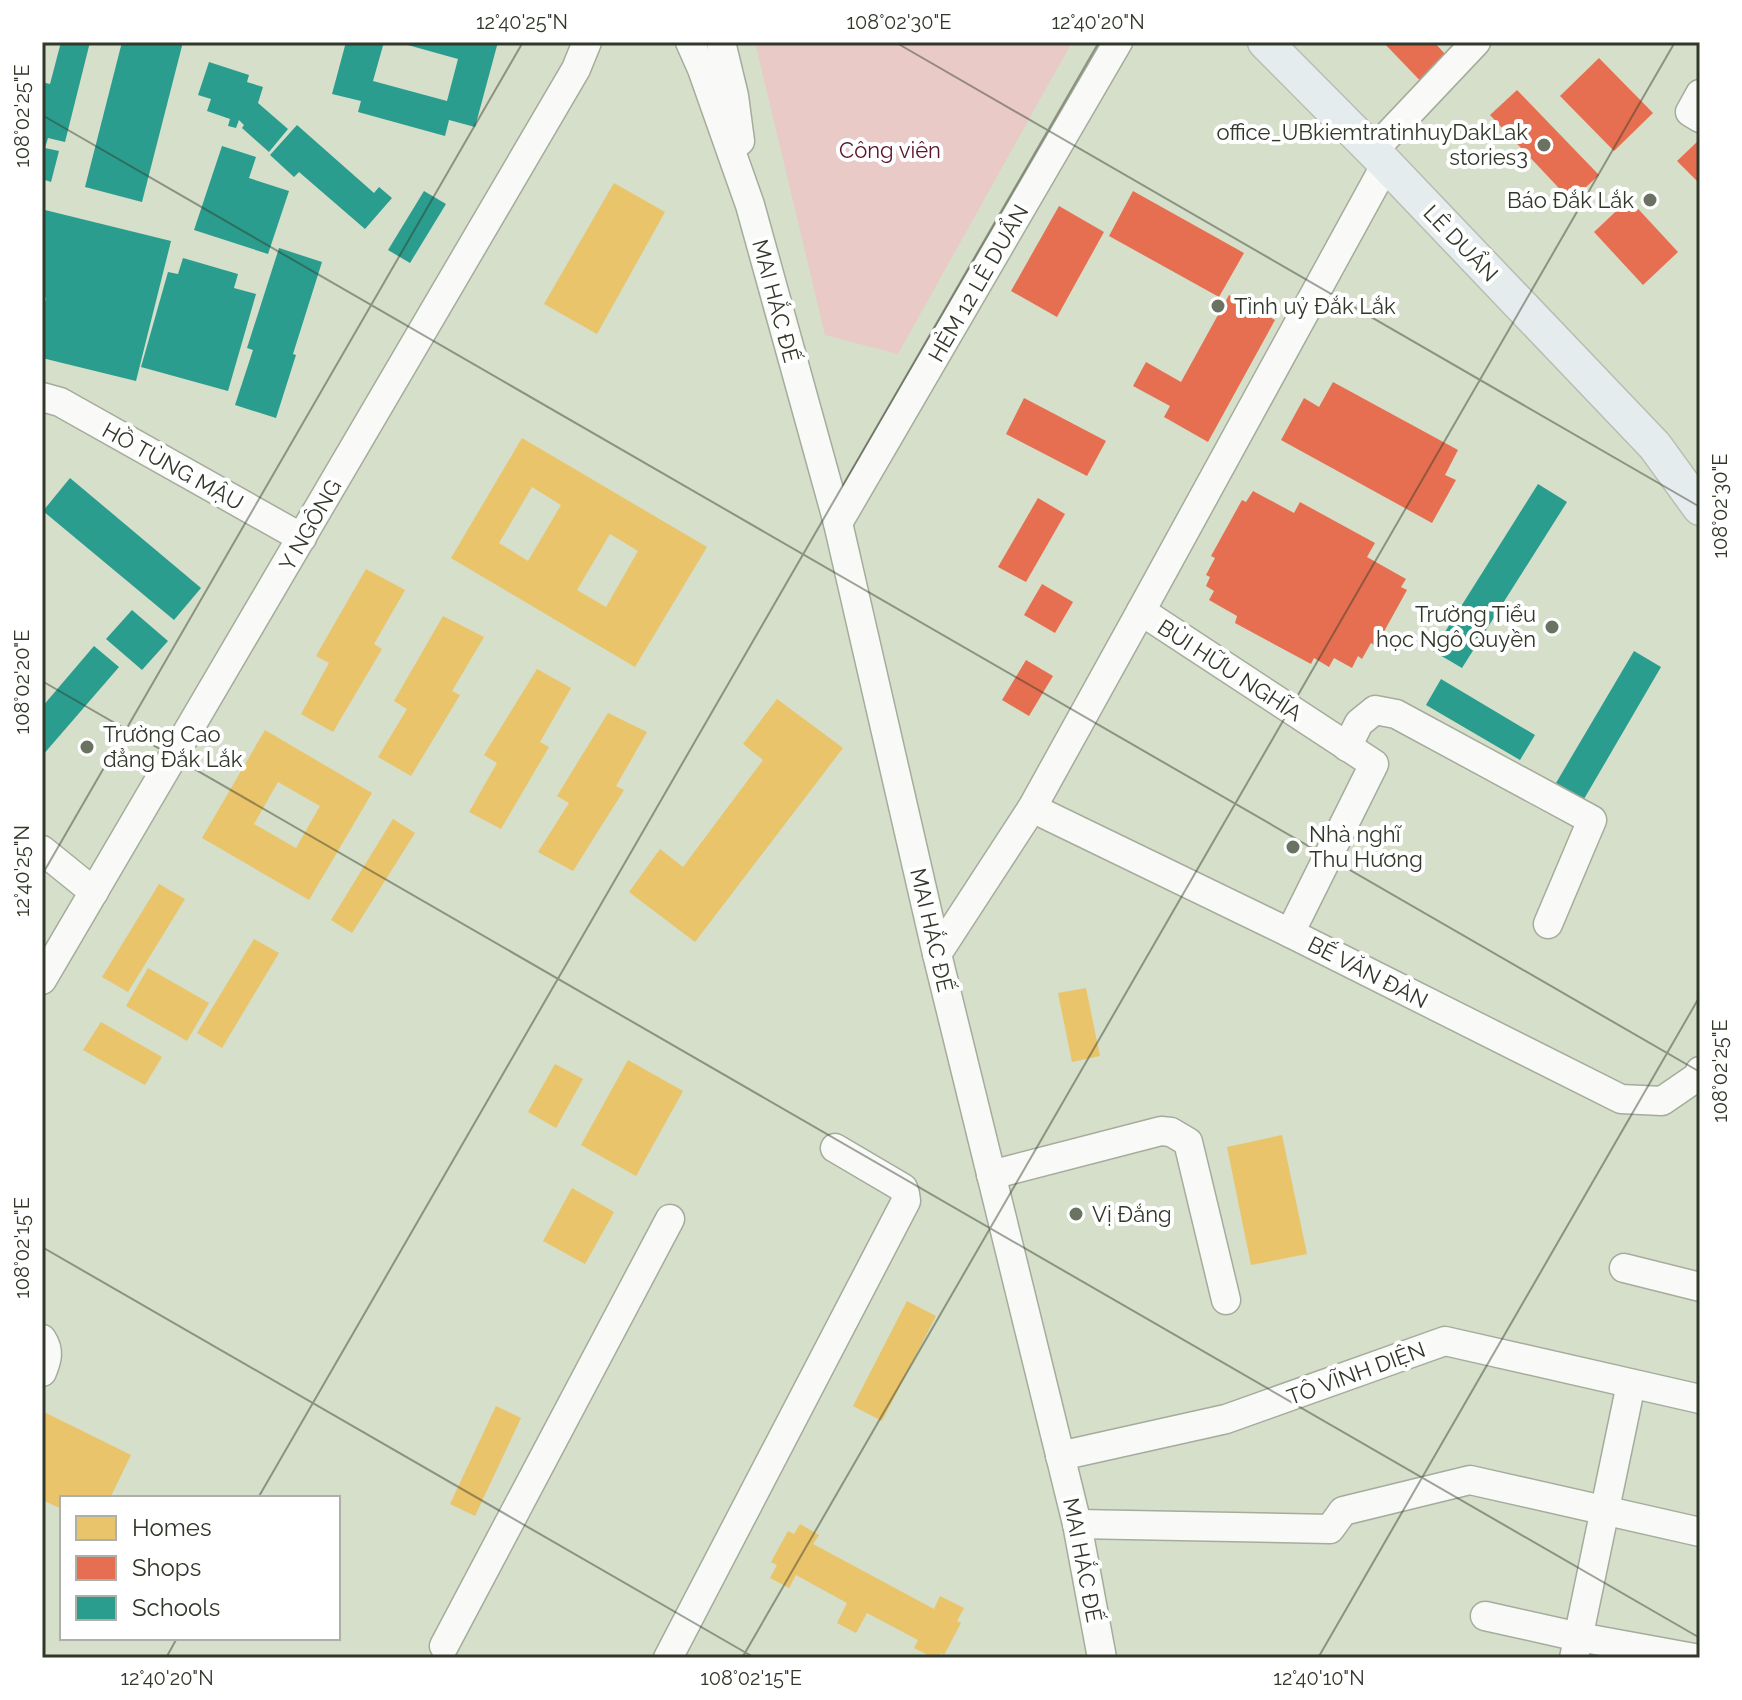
<svg xmlns="http://www.w3.org/2000/svg" width="1742" height="1700" font-family="Raleway,sans-serif">
	<rect width="100%" height="100%" fill="#d5dfca"/>
	<!-- green -->
	<polygon fill="#e9cac7" points="755,42 1072,42 898,354 825,335"/>
	<!-- homes -->
	<g fill="#e9c46a" fill-rule="evenodd">
		<polygon points="614,183 665,212 597,334 544,304"/>
		<path d="M522 438 707 547 635 667 451 558ZM532 487 561 505 528 561 499 543ZM610 534 638 551 606 607 577 590Z"/>
		<polygon points="366,569 405,590 374,644 382,649 333,732 301,714 329,663 316,656"/>
		<polygon points="443,616 484,637 452,691 460,695 411,776 378,757 407,709 394,701"/>
		<polygon points="537,669 571,688 540,742 549,747 501,829 469,812 497,763 484,755"/>
		<polygon points="777,699 843,748 695,942 629,892 660,849 683,867 763,760 743,744"/>
		<polygon points="608,713 647,732 616,786 624,790 573,871 538,852 569,803 557,796"/>
		<path d="M265 730 372 793 309 900 202 838ZM278 782 320 806 296 848 254 824Z"/>
		<polygon points="393,819 415,833 352,933 331,920"/>
		<polygon points="159,884 185,899 128,992 102,977"/>
		<polygon points="254,939 279,953 222,1048 197,1033"/>
		<polygon points="148,968 209,1003 187,1041 126,1006"/>
		<polygon points="1086,988 1100,1056 1072,1062 1058,993"/>
		<polygon points="101,1022 162,1057 145,1085 83,1050"/>
		<polygon points="628,1060 683,1091 636,1176 581,1145"/>
		<polygon points="555,1064 583,1079 556,1128 528,1112"/>
		<polygon points="1282,1135 1307,1254 1251,1265 1227,1147"/>
		<polygon points="572,1188 614,1212 585,1264 543,1241"/>
		<polygon points="907,1301 936,1316 882,1421 853,1406"/>
		<polygon points="496,1406 521,1418 475,1516 450,1504"/>
		<polygon points="42,1411 131,1455 110,1498 62,1498 62,1509 42,1500"/>
		<polygon points="800,1524 819,1535 813,1544 934,1609 940,1596 964,1608 957,1621 961,1623 944,1655 941,1653 938,1658 934,1658 914,1648 918,1640 867,1613 856,1633 837,1623 847,1603 796,1575 789,1588 770,1578 777,1565 771,1562 788,1531 794,1534"/>
	</g>
	<!-- shops -->
	<g fill="#e76f51">
		<polygon points="1383,42 1434,42 1456,66 1430,91"/>
		<polygon points="1599,58 1653,113 1614,151 1560,96"/>
		<polygon points="1517,90 1599,175 1571,201 1490,115"/>
		<polygon points="1698,141 1700,143 1700,184 1677,161"/>
		<polygon points="1133,191 1244,253 1219,297 1109,236"/>
		<polygon points="1629,199 1678,252 1643,285 1594,232"/>
		<polygon points="1059,206 1104,232 1057,317 1011,291"/>
		<polygon points="1229,295 1275,320 1208,442 1164,417 1170,406 1133,386 1146,362 1181,382"/>
		<polygon points="1333,382 1458,450 1445,475 1456,480 1432,523 1281,440 1304,398 1319,407"/>
		<polygon points="1024,398 1106,441 1087,476 1006,434"/>
		<polygon points="1253,491 1294,513 1300,502 1375,543 1367,557 1406,579 1401,587 1407,590 1376,646 1371,643 1362,659 1358,656 1352,668 1334,658 1329,667 1314,658 1311,664 1235,623 1237,616 1209,600 1214,591 1206,586 1210,577 1206,575 1215,558 1211,556 1242,500 1246,502"/>
		<polygon points="1038,498 1065,514 1026,582 998,567"/>
		<polygon points="1042,584 1073,602 1055,633 1024,615"/>
		<polygon points="1026,660 1053,676 1029,716 1002,700"/>
	</g>
	<!-- schools -->
	<g fill="#2a9d8f">
		<polygon points="61,42 90,42 65,142 48,138 45,148 59,151 51,182 42,179 42,82 50,84"/>
		<polygon points="122,42 183,42 142,202 85,187"/>
		<polygon points="346,42 384,42 373,81 447,101 458,59 397,42 498,42 475,127 449,120 445,136 358,112 361,101 332,94"/>
		<polygon points="209,62 249,75 247,82 263,87 258,103 288,129 269,152 242,128 244,125 239,120 236,128 228,126 230,119 207,111 211,99 198,95"/>
		<polygon points="297,125 374,193 379,187 392,198 365,229 299,172 294,177 270,155"/>
		<polygon points="222,146 256,157 249,178 289,191 268,254 194,230"/>
		<polygon points="424,191 446,204 410,263 388,250"/>
		<polygon points="45,210 171,241 136,381 42,358 42,314 46,298 42,296 42,223"/>
		<polygon points="279,248 322,262 293,354 296,355 276,418 235,405 253,350 247,348"/>
		<polygon points="183,258 238,274 234,288 256,294 228,391 141,367 168,272 178,274"/>
		<polygon points="70,478 201,588 174,620 43,511"/>
		<polygon points="1538,484 1567,502 1462,668 1433,651"/>
		<polygon points="132,610 168,641 142,670 106,639"/>
		<polygon points="94,646 119,667 42,756 42,707"/>
		<polygon points="1634,651 1661,667 1584,799 1556,783"/>
		<polygon points="1441,679 1535,735 1520,760 1426,705"/>
	</g>
	<g fill="none" stroke-linecap="round" stroke-linejoin="round">
		<defs>
			<g id="minor">
				<polyline points="690,42 702,69 750,205 838,523 937,954 1077,1524 1102,1658"/>
				<polyline points="721,42 734,96 740,141"/>
				<polyline points="1700,94 1690,112 1700,118"/>
				<polyline points="1373,151 1476,42"/>
				<polyline points="42,397 60,402 302,538"/>
				<polyline points="838,523 1118,42"/>
				<polyline points="1141,611 1386,164"/>
				<polyline points="1347,747 1359,723 1375,710 1396,714 1592,820 1548,924"/>
				<polyline points="1032,808 1290,933 1621,1099 1662,1101 1697,1077 1700,1071"/>
				<polyline points="42,850 94,892"/>
				<polyline points="937,954 1032,808 1141,611 1374,764 1290,933"/>
				<polyline points="42,980 576,69 587,42"/>
				<polyline points="991,1175 1161,1131 1171,1132 1188,1142 1226,1300"/>
				<polyline points="1624,1268 1700,1287"/>
				<path d="M42 1339C50 1351 47 1360 42 1372"/>
				<polyline points="1060,1456 1226,1419 1445,1341 1700,1399"/>
				<polyline points="1077,1524 1330,1529 1343,1511 1470,1480 1700,1532"/>
				<polyline points="1485,1616 1579,1637 1694,1658"/>
				<polyline points="444,1646 670,1219"/>
				<polyline points="668,1658 906,1201 905,1194 903,1188 835,1148"/>
				<polyline points="1574,1658 1631,1384"/>
			</g>
			<polyline id="major" points="1265,42 1386,164 1655,446 1700,508"/>
		</defs>
		<!-- minor casing -->
		<use href="#minor" stroke="#a5ac9c" stroke-width="31"/>
		<!-- major casing -->
		<use href="#major" stroke="#b8bdb2" stroke-width="37"/>
		<!-- minor -->
		<use href="#minor" stroke="#f9faf7" stroke-width="28"/>
		<!-- major -->
		<use href="#major" stroke="#e5eced" stroke-width="34"/>
	</g>
	<!-- ticks -->
	<path fill="none" stroke="#313729" stroke-width="2" stroke-opacity="0.45" d="M895 42 1700 507M42 115 1700 1072M42 681 1700 1638M42 875 523 42M42 1247 755 1658M258 1498 1099 42M166 1658 177 1638M742 1658 1675 42M1318 1658 1700 996"/>
	<!-- markers -->
	<g fill="#6a7261" stroke="#fff" stroke-width="3">
		<circle cx="1544" cy="145" r="8"/>
		<circle cx="1650" cy="200" r="8"/>
		<circle cx="1218" cy="306" r="8"/>
		<circle cx="1552" cy="627" r="8"/>
		<circle cx="87" cy="747" r="8"/>
		<circle cx="1293" cy="847" r="8"/>
		<circle cx="1076" cy="1214" r="8"/>
	</g>
	<g text-anchor="middle" stroke-width="8" stroke-linejoin="round" paint-order="stroke">
		<!-- poi labels -->
		<g font-size="22" fill="#313729" stroke="#fff" text-anchor="start">
			<text x="1528" y="140" text-anchor="end">office_UBkiemtratinhuyDakLak<tspan x="1528" dy="25">stories3</tspan></text>
			<text x="1634" y="208" text-anchor="end">Báo Đắk Lắk</text>
			<text x="1234" y="314">Tỉnh uỷ Đắk Lắk</text>
			<text x="1536" y="622" text-anchor="end">Trường Tiểu<tspan x="1536" dy="25">học Ngô Quyền</tspan></text>
			<text x="103" y="742">Trường Cao<tspan x="103" dy="25">đẳng Đắk Lắk</tspan></text>
			<text x="1309" y="842">Nhà nghĩ<tspan x="1309" dy="25">Thu Hương</tspan></text>
			<text x="1092" y="1222">Vị Đắng</text>
		</g>
		<!-- park labels -->
		<g font-size="22" fill="#5b1429" stroke="#fff">
			<text x="890" y="158">Công viên</text>
		</g>
		<!-- street labels -->
		<g font-size="22" fill="#313729" stroke="#fff">
			<text transform="translate(1461 243) rotate(46)" y="8">LÊ DUẨN</text>
			<text transform="translate(978 283) rotate(-60)" y="8">HẺM 12 LÊ DUẨN</text>
			<text transform="translate(776 301) rotate(75)" y="8">MAI HẮC ĐẾ</text>
			<text transform="translate(173 466) rotate(29)" y="8">HỒ TÙNG MẬU</text>
			<text transform="translate(310 525) rotate(-60)" y="8">Y NGÔNG</text>
			<text transform="translate(1230 670) rotate(33)" y="8">BÙI HỮU NGHĨA</text>
			<text transform="translate(932 930) rotate(77)" y="8">MAI HẮC ĐẾ</text>
			<text transform="translate(1368 972) rotate(27)" y="8">BẾ VĂN ĐÀN</text>
			<text transform="translate(1356 1373) rotate(-20)" y="8">TÔ VĨNH DIỆN</text>
			<text transform="translate(1083 1560) rotate(79)" y="8">MAI HẮC ĐẾ</text>
		</g>
	</g>
	<!-- border -->
	<rect width="1742" height="1700" fill="none" stroke="#ffffff" stroke-width="88"/>
	<!-- legend -->
	<rect x="60" y="1496" width="280" height="144" fill="#ffffff" stroke="#adafa9" stroke-width="2"/>
	<rect x="76" y="1516" width="40" height="24" fill="#e9c46a" stroke="#adafa9" stroke-width="2"/>
	<text x="132" y="1536" font-size="24" fill="#313729">Homes</text>
	<rect x="76" y="1556" width="40" height="24" fill="#e76f51" stroke="#adafa9" stroke-width="2"/>
	<text x="132" y="1576" font-size="24" fill="#313729">Shops</text>
	<rect x="76" y="1596" width="40" height="24" fill="#2a9d8f" stroke="#adafa9" stroke-width="2"/>
	<text x="132" y="1616" font-size="24" fill="#313729">Schools</text>
	<rect x="44" y="44" width="1654" height="1612" fill="none" stroke="#313729" stroke-width="3"/>
	<g font-size="20" text-anchor="middle" fill="#313729">
		<text x="522" y="29">12°40'25"N</text>
		<text x="899" y="29">108°02'30"E</text>
		<text x="1098" y="29">12°40'20"N</text>
		<text transform="translate(22 116) rotate(-90)" y="7">108°02'25"E</text>
		<text transform="translate(1720 506) rotate(-90)" y="7">108°02'30"E</text>
		<text transform="translate(22 682) rotate(-90)" y="7">108°02'20"E</text>
		<text transform="translate(22 871) rotate(-90)" y="7">12°40'25"N</text>
		<text transform="translate(1720 1071) rotate(-90)" y="7">108°02'25"E</text>
		<text transform="translate(22 1248) rotate(-90)" y="7">108°02'15"E</text>
		<text x="167" y="1685">12°40'20"N</text>
		<text x="751" y="1685">108°02'15"E</text>
		<text x="1319" y="1685">12°40'10"N</text>
	</g>
</svg>
